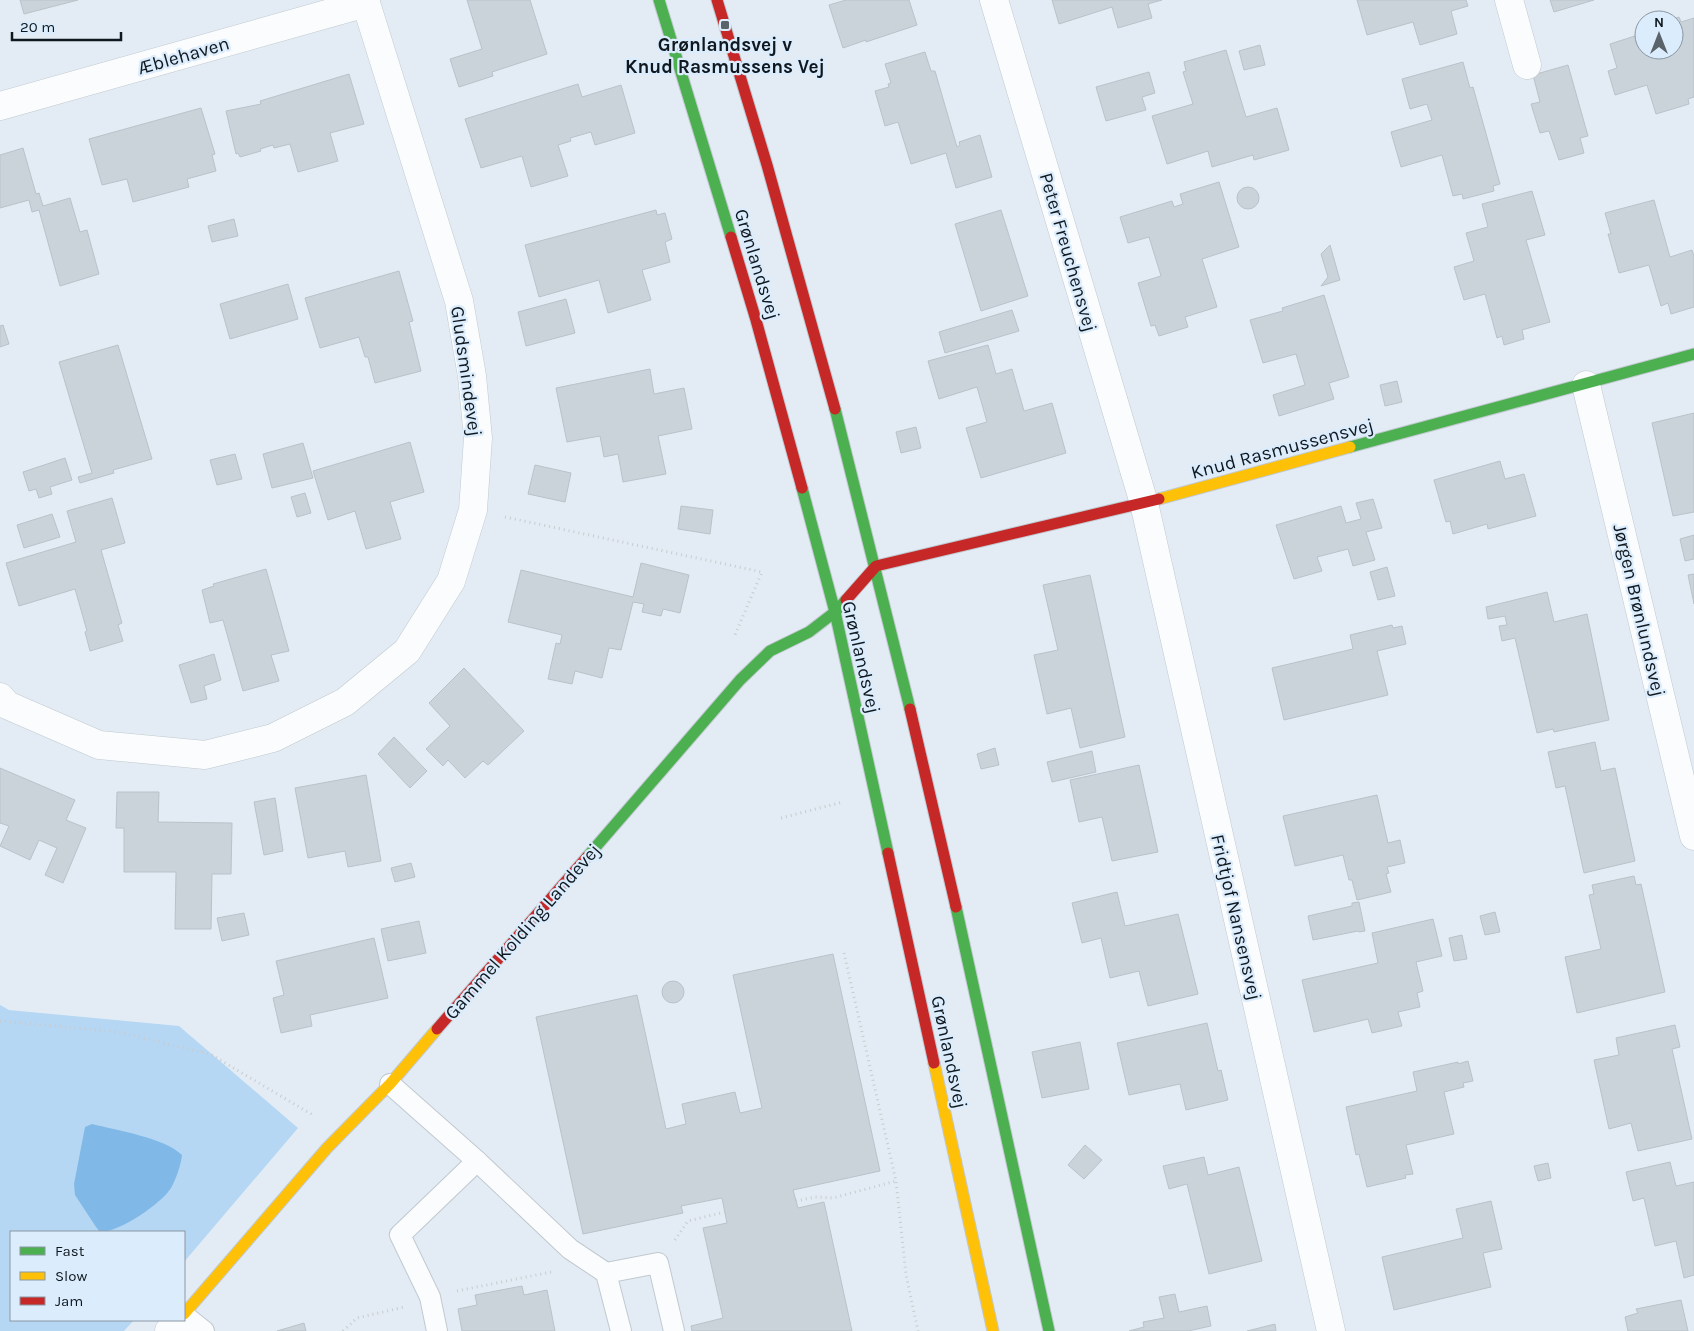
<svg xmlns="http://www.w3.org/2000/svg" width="1694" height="1331" font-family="Karla,sans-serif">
	<rect width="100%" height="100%" fill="#e3ecf4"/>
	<!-- green -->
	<polygon fill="#b5d7f3" points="0,1005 9,1010 179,1026 298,1128 184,1262 184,1232 11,1232 11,1320 134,1320 124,1331 0,1331"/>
	<!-- water -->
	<path fill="#80b9e7" d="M92 1124C116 1130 165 1138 182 1155 181 1165 176 1179 171 1188 161 1204 118 1233 100 1232L96 1227 75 1195 74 1184 85 1127Z"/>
	<!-- building -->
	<g fill="#cad2da" stroke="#bac2c9">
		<polygon points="20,0 78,0 24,14"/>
		<polygon points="467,0 530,0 547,54 492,72 493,76 459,87 450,59 482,49"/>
		<polygon points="846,0 909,0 917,25 866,42 866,40 843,48 829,5"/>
		<polygon points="1052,0 1162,0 1148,4 1152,18 1118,28 1112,7 1059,24"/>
		<polygon points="1357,0 1466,0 1468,6 1451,11 1457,34 1420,45 1413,22 1367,35"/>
		<polygon points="1550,0 1594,0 1554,12"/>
		<polygon points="1679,17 1681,22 1694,18 1694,97 1688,99 1689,104 1656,114 1647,85 1615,95 1608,71 1617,68 1610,44 1644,33 1644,50 1674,50 1674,20 1669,20"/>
		<polygon points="1260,45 1265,65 1244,70 1239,51"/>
		<polygon points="1226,50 1246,117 1277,108 1289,150 1254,160 1253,155 1212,167 1208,151 1167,164 1152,116 1193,104 1183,72 1186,71 1184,62"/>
		<polygon points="925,52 931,71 935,71 957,147 960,145 959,142 980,135 992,177 956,188 946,153 911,164 898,122 885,126 875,91 889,87 888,84 891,83 885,64"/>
		<polygon points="1463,62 1470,88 1473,87 1500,184 1493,186 1494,191 1463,199 1462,194 1453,196 1442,155 1401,167 1391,132 1432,120 1427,104 1410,109 1402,79"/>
		<polygon points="1568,65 1588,136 1580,138 1584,153 1559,160 1549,131 1540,133 1531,104 1540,102 1533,75"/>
		<polygon points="1149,72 1155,93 1142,97 1146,110 1106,121 1096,87"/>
		<polygon points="349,74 364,124 330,133 338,161 298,172 290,144 274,148 273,145 260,149 261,151 240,157 238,153 236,154 226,111 261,104 260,101"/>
		<polygon points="578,84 582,97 621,85 635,133 595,145 591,132 570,138 571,141 558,145 568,176 531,187 522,156 481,168 465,119"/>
		<polygon points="201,108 215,154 212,155 216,171 187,179 189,187 133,202 127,179 102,185 89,139"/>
		<polygon points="23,148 36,194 39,193 43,206 70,198 80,232 87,230 99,274 60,286 39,210 32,212 29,200 0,208 0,155"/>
		<polygon points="1219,182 1239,247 1202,259 1217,307 1185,317 1188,327 1159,336 1155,325 1151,326 1138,283 1161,276 1149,237 1128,243 1120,217 1172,201 1174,207 1183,204 1180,194"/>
		<circle cx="1248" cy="198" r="11"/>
		<polygon points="1532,191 1545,235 1526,240 1550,322 1522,330 1524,339 1504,345 1502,336 1497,338 1485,294 1464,300 1454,267 1474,261 1466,233 1488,227 1482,204"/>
		<polygon points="1654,200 1670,257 1692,250 1694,256 1694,307 1671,314 1668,303 1661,306 1649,265 1619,273 1608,234 1611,234 1605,213"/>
		<polygon points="656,210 657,215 665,213 672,239 665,242 670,262 642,270 651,300 608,313 599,280 539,297 525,245"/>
		<polygon points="1001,210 1028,296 981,311 955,224"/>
		<polygon points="234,219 238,236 212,242 208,226"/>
		<polygon points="1330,245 1340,280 1321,286 1328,277 1321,254"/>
		<polygon points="399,271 413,321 409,322 421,371 375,383 368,357 365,357 359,337 320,348 305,298"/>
		<polygon points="288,284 298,319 230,339 220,304"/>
		<polygon points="1324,295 1349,377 1329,383 1334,399 1279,416 1273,395 1305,385 1296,354 1263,363 1250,320 1283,311 1282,308"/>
		<polygon points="566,299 575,333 526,346 518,312"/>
		<polygon points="1012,310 1019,331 945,353 939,332"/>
		<polygon points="3,325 9,344 0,347 0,326"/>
		<polygon points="118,345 152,459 113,470 114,473 80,483 78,477 92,473 59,362"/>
		<polygon points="988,345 996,374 1012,369 1024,411 1052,403 1066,453 981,478 966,428 987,422 977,387 939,399 928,361"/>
		<polygon points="650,369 654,394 684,388 692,429 658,436 666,474 623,482 618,454 604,457 600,436 567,442 556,388"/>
		<polygon points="1397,381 1402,402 1385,406 1380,385"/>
		<polygon points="1694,413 1694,512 1673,516 1652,423"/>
		<polygon points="916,427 921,448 901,453 896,432"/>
		<polygon points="410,442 424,492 390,502 401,539 366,549 355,511 328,520 313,471"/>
		<polygon points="303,443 313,478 272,488 263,454"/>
		<polygon points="235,454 242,479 217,485 210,460"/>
		<polygon points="65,458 72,480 50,487 52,494 39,498 36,489 29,491 23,472"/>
		<polygon points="1500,461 1505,479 1524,474 1536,516 1488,529 1487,524 1453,534 1450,521 1446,522 1434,480"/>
		<polygon points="535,465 571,473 565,502 528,494"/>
		<polygon points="305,493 311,513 297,517 291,497"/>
		<polygon points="112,498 125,543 101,550 122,623 118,625 123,641 90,651 85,632 87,631 75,589 19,606 6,563 76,542 67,511"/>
		<polygon points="1373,499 1382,528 1366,532 1375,560 1353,566 1348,549 1317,557 1322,571 1294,579 1276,525 1341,506 1346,523 1361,519 1356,503"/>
		<polygon points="681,506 713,510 710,534 678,529"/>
		<polygon points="52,514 60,537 24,548 17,525"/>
		<polygon points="1694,535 1694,559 1685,561 1680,539"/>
		<polygon points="641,563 689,575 680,613 663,609 661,616 642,612 644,604 633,602 621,650 609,648 602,678 575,671 572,684 548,679 556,643 560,644 562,635 508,622 521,570 633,597"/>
		<polygon points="1387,567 1395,596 1378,600 1370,572"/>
		<polygon points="266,569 289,651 271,655 279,681 243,691 223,620 210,623 202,590 214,586 213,584"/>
		<polygon points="1694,574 1694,604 1688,575"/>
		<polygon points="1090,575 1125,737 1080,748 1071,708 1047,714 1034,655 1058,650 1043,585"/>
		<polygon points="1547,592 1554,622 1587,614 1609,720 1554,732 1553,729 1537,733 1515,638 1502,641 1499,626 1507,625 1505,616 1488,619 1486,607"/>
		<polygon points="1392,625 1393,628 1402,626 1406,644 1377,651 1388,695 1284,720 1272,668 1353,649 1350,635"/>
		<polygon points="214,654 221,680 204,686 207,699 191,703 179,665"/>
		<polygon points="464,668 524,731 488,765 483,761 465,778 448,760 443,766 426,749 450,726 429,703"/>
		<polygon points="394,737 427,771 410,788 378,754"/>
		<polygon points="1595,742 1601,771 1615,768 1635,861 1584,873 1565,786 1556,788 1548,752"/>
		<polygon points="995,748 999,765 981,769 977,754"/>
		<polygon points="1092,751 1096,772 1052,782 1047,762"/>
		<polygon points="1139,765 1158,852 1112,861 1102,817 1079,822 1070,780"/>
		<polygon points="0,768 75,800 66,820 86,828 63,883 45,875 57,848 39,840 30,860 0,846 9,826 0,823"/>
		<polygon points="366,775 381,861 348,867 345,851 308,858 295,788"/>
		<polygon points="117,792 159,792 158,822 232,823 231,874 212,874 211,929 175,929 176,872 124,872 124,828 116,828"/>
		<polygon points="1377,795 1388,843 1400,840 1405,863 1387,867 1389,873 1386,874 1391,892 1357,900 1352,880 1349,880 1343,855 1295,866 1283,816"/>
		<polygon points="275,798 283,851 264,855 254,802"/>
		<polygon points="411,863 415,877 395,882 391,868"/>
		<polygon points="1634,876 1636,885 1641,884 1665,992 1577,1013 1565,957 1601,949 1589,895 1594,894 1592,885"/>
		<polygon points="1117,892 1125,926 1178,914 1198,994 1148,1006 1139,971 1110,978 1101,938 1082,943 1072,903"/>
		<polygon points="1359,902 1365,931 1359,932 1358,931 1313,940 1308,916 1352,906 1352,903"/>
		<polygon points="1495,912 1500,932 1485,935 1480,916"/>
		<polygon points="244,913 249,935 222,941 217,918"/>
		<polygon points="1433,919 1442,956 1416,962 1423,991 1417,993 1420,1007 1398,1012 1402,1026 1372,1033 1368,1019 1314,1032 1302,980 1378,963 1372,933"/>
		<polygon points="419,921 426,953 388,961 381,929"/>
		<polygon points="1462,935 1467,959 1454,961 1449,938"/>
		<polygon points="374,938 388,998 310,1015 312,1026 281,1033 273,998 284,995 276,961"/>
		<polygon points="833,954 880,1171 793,1190 798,1208 824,1202 852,1331 692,1331 691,1326 723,1318 703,1228 727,1223 722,1198 681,1206 683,1213 583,1234 536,1017 637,995 666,1129 686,1124 682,1104 735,1092 740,1113 762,1108 733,975"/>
		<circle cx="673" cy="992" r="11"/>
		<polygon points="1207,1023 1218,1071 1221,1070 1228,1100 1186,1110 1180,1084 1129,1095 1117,1043"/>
		<polygon points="1675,1025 1680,1047 1672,1049 1692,1139 1638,1151 1631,1123 1609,1129 1594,1060 1619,1055 1616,1038"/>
		<polygon points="1080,1042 1089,1089 1042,1098 1032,1052"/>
		<polygon points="1468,1061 1473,1081 1463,1083 1464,1087 1444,1092 1454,1134 1406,1145 1413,1174 1405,1175 1406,1178 1367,1187 1359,1154 1356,1155 1346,1107 1417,1091 1413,1072 1458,1062 1458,1064"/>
		<polygon points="1085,1145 1102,1160 1084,1179 1068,1165"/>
		<polygon points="1204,1157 1208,1175 1239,1167 1262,1261 1209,1274 1187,1184 1169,1189 1163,1166"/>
		<polygon points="1670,1162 1676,1186 1694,1182 1694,1275 1684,1278 1676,1241 1655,1246 1644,1198 1633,1201 1626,1172"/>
		<polygon points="1548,1163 1551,1178 1538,1181 1534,1166"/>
		<polygon points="1491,1201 1502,1249 1483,1253 1491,1287 1394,1310 1382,1257 1463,1238 1456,1209"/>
		<polygon points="522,1286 524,1295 547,1290 555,1331 462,1331 458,1309 477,1305 475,1295"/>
		<polygon points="1175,1294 1179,1312 1207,1306 1211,1326 1188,1331 1129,1331 1144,1327 1143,1322 1164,1318 1159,1297"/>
		<polygon points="1681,1300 1688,1331 1628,1331 1625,1317 1638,1313 1636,1309"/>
		<polygon points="304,1323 306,1331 277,1331"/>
		<polygon points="1275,1324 1276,1331 1247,1331"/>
	</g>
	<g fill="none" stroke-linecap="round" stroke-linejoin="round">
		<defs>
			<g id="lane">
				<polyline points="390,1084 477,1161 570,1249 606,1273 658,1263 674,1331"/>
				<polyline points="606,1273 621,1331"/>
				<polyline points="184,1315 204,1331"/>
				<polyline points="437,1331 430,1297 400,1235 477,1161"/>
			</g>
			<g id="street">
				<polyline points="994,0 1144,503 1331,1331"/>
				<polyline points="1509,0 1527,65"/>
				<polyline points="0,106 366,3"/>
				<polyline points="1586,385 1694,836"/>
				<polyline points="0,697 7,705 99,745 205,755 273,738 345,702 407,651 451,581 473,510 478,438 472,376 459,301 365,0"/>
				<polyline points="169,1331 179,1320"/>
			</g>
			<g id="fast">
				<polyline points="659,0 731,237"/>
				<polyline points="835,409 910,709"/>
				<polyline points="1350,447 1694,354"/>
				<polyline points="802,488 835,612 888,853"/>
				<polyline points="587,857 740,680 770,651 809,632 835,612 846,600"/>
				<polyline points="956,907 1049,1331"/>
			</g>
			<g id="slow">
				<polyline points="1159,499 1350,447"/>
				<polyline points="934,1063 993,1331"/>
				<polyline points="184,1314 327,1148 390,1084 437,1029"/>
			</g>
			<g id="jam">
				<polyline points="717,0 767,165 835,409"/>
				<polyline points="731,237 756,320 802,488"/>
				<polyline points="846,600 876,566 1159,499"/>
				<polyline points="910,709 956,907"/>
				<polyline points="888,853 934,1063"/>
				<polyline points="437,1029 587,857"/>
			</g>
		</defs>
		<!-- lane casing -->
		<use href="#lane" stroke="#c1c9d0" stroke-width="22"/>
		<!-- street casing -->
		<use href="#street" stroke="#c1c9d0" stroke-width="29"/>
		<!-- fast casing -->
		<use href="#fast" stroke="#c1c9d0" stroke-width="13"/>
		<!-- slow casing -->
		<use href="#slow" stroke="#c1c9d0" stroke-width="13"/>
		<!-- jam casing -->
		<use href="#jam" stroke="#c1c9d0" stroke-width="13"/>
		<!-- path -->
		<g stroke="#c8cbce" stroke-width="3" stroke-dasharray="1 4" stroke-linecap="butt">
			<polyline points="505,517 762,572 734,637"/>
			<polyline points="781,818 843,802"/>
			<polyline points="844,953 896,1181 906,1275 918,1331"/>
			<polyline points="0,1021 118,1032 210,1054 311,1114 313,1117"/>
			<polyline points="796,1201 815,1197 833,1198 896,1181"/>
			<polyline points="675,1240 688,1221 725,1212"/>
			<polyline points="457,1291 551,1272"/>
			<polyline points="343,1331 357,1318 404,1307"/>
		</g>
		<!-- lane -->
		<use href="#lane" stroke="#fbfcfd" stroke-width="20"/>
		<!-- street -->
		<use href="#street" stroke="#fbfcfd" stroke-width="28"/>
		<!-- fast -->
		<use href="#fast" stroke="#4caf50" stroke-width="11"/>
		<!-- slow -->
		<use href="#slow" stroke="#ffc107" stroke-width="11"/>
		<!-- jam -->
		<use href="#jam" stroke="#c62828" stroke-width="11"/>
	</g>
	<!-- markers -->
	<rect fill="#5a626a" stroke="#dbecfc" stroke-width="2" x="720" y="20" width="10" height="10" rx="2.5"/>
	<g text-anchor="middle" stroke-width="4.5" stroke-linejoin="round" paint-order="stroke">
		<!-- poi labels -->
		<g font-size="19" font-weight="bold" fill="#10181f" stroke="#dbecfc">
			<text x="725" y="51">Grønlandsvej v<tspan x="725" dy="22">Knud Rasmussens Vej</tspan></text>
		</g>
		<!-- street labels -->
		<g font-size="19" fill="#10181f" stroke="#dbecfc">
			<text transform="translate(183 55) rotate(-16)" y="7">Æblehaven</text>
			<text transform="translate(1069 252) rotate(74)" y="7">Peter Freuchensvej</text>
			<text transform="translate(758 264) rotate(73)" y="7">Grønlandsvej</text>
			<text transform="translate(467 371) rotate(82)" y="7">Gludsmindevej</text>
			<text transform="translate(1282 448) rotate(-15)" y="7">Knud Rasmussensvej</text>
			<text transform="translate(1640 610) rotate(77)" y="7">Jørgen Brønlundsvej</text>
			<text transform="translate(862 657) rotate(77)" y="7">Grønlandsvej</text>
			<text transform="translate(1237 917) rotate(77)" y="7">Fridtjof Nansensvej</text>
			<text transform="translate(522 931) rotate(-49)" y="7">Gammel Kolding Landevej</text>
			<text transform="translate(950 1052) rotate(78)" y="7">Grønlandsvej</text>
		</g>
	</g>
	<!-- legend -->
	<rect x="10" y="1231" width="175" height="90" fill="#dbecfc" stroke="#8a97a4"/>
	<rect x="20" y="1247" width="25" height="8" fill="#4caf50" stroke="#8a97a4"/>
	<text x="55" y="1256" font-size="15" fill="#10181f">Fast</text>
	<rect x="20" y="1272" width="25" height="8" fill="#ffc107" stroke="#8a97a4"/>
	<text x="55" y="1281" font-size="15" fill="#10181f">Slow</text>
	<rect x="20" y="1297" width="25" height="8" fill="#c62828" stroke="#8a97a4"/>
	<text x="55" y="1306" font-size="15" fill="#10181f">Jam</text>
	<!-- north arrow -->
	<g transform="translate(1659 35)"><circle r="24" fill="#dbecfc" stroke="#8a97a4"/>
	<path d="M0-4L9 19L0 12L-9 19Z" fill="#5a626a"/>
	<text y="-8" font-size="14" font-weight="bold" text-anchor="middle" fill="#10181f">N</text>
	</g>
	<!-- scale -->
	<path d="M12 32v8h109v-8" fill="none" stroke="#10181f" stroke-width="2.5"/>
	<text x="20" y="32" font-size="15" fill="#10181f" stroke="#dbecfc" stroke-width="4" paint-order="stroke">20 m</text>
</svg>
